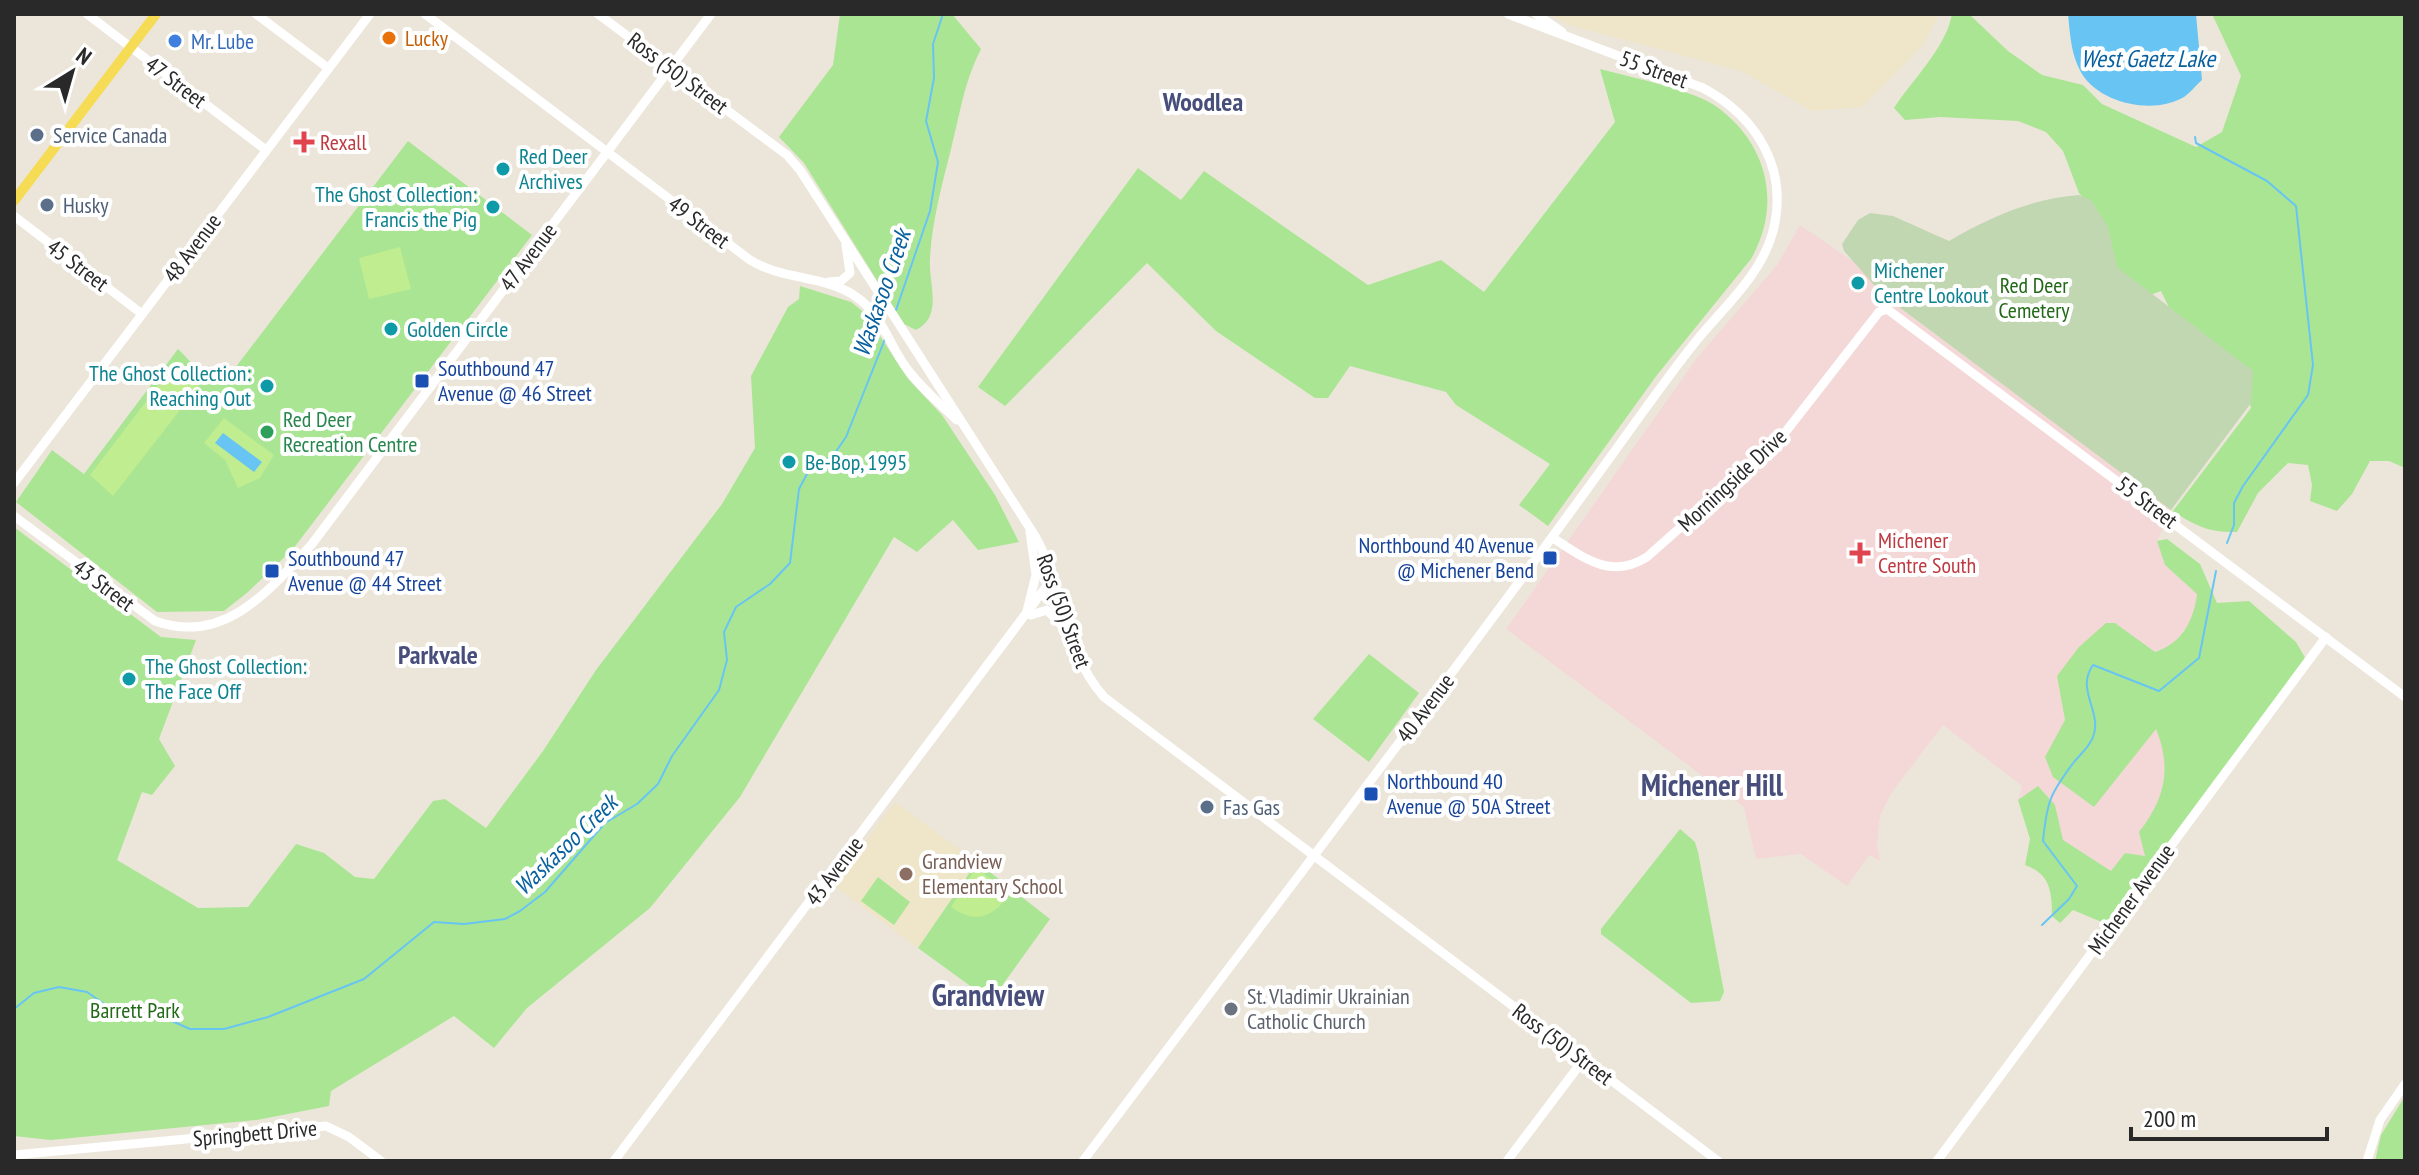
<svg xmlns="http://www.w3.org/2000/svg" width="2419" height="1175" font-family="'PT Sans Narrow',sans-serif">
	<rect width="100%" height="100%" fill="#ece6da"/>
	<!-- education -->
	<g fill="#efe5c9">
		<polygon points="1549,14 1939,14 1924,44 1862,107 1812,111 1741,71 1569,25"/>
		<polygon points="895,802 977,862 918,948 833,885"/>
	</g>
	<!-- medical -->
	<polygon fill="#f4d7d7" points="1800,225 1857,264 1883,295 2171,510 2157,541 2165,565 2197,594 2195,616 2171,647 2154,652 2115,623 2057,676 2065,720 2093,807 2155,728 2167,756 2159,807 2140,832 2145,856 2125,853 2112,872 2063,840 2055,805 2038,786 2018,800 2022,786 1943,725 1892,792 1880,816 1877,843 1880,861 1869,855 1847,886 1801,854 1756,859 1744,807 1506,629 1696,359 1778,264"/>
	<!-- green -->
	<g fill="#aae594">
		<path d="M840 14H952L981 49C964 82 960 114 951 149 942 185 932 221 930 258 928 283 944 316 916 330L904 324 804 163 779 137 833 65Z"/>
		<path d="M1952 14H1969L2008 51 2042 75 2083 85 2102 104 2196 147 2222 132 2241 76 2212 14H2405V468L2389 461H2370L2352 494 2337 511 2310 501 2312 485 2308 465 2288 463 2258 493 2237 532C2210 533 2195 526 2173 511L2251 408 2245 382 2179 328 2161 291 2150 295 2111 273 2099 216 2079 193 2063 151 2046 132 2018 121 1940 117 1905 120 1894 108C1912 80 1946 48 1952 14Z"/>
		<path d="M1600 69C1630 77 1694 90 1717 107 1768 144 1782 205 1751 259L1657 375 1548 526 1519 505 1550 464 1456 405 1446 392 1350 366 1328 398H1315L1216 331 1147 263 1005 406 978 387 1138 168 1181 200 1204 171 1368 285 1441 260 1484 292 1615 122Z"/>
		<path d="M408 141 532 235 293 549 248 592 224 611 157 612 16 502 52 450 84 474 178 349C193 363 207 386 229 376Z"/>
		<polygon points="800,286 851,302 865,313 908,379 942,415 995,495 1019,542 978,550 953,520 917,552 894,537 740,797 650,908 527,1008 494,1048 454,1016 331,1091 329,1106 257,1120 51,1140 14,1136 14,527 161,637 196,640 159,739 175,766 152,795 142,792 117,860 198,908 248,907 296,844 324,853 355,877 374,879 433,801 445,799 486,828 543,751 596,670 722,504 755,448 751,376 788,307 799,299"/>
		<path d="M2167 539 2200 564 2217 603 2249 601 2296 642 2307 661 2111 926 2073 910 2060 923 2052 916C2052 891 2050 874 2025 865L2030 839 2018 800 2038 786 2055 805 2063 840 2111 871 2125 853 2145 856 2139 832C2165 799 2172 768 2156 729L2094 807 2053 777 2045 757 2065 720 2057 676 2079 647 2106 623H2115L2155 652C2181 644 2194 621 2197 594L2165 565 2157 541Z"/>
		<polygon points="1369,654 1419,693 1369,762 1313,719"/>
		<polygon points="1680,829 1695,842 1698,852 1724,992 1720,1001 1691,1003 1601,934 1601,929"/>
		<polygon points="977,862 1050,919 991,1001 918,948"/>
		<polygon points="878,877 910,902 894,925 861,901"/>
		<polygon points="2405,1096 2405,1161 2375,1161 2381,1135"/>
	</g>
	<!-- cemetery -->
	<path fill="#c1d7b1" d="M2079 195 2091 200 2108 227 2117 267 2253 371 2251 403 2171 510 1883 295 1844 251 1842 244 1858 220 1870 213 1893 216 1949 241C1988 218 2033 198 2079 195Z"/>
	<!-- pitch -->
	<g fill="#bfed8f">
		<polygon points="400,247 411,289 369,299 359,258"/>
		<polygon points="176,362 202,382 113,496 90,475"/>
		<polygon points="224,418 274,455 260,478 238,488 225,460 204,443"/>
		<path d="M979 870 1010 894C993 917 976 925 951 907L974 871Z"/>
	</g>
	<!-- water -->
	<g fill="#68c5f3">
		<path d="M2068 14H2196L2202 80C2196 85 2190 93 2184 97 2154 115 2101 104 2082 74 2071 56 2070 34 2068 14Z"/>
		<polygon points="223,433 262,462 254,472 215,443"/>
	</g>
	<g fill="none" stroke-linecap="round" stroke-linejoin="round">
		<!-- stream -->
		<g stroke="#68c5f3" stroke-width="2">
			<polyline points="2195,137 2196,143 2267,181 2296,206 2313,365 2308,395 2243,486 2234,503 2234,525 2227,543"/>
			<polyline points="896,310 930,211 938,162 926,121 934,78 933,44 943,14"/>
			<path d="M2042 925 2069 899 2077 886 2043 841C2047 801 2050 794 2074 762 2080 755 2090 746 2093 737 2103 712 2075 690 2093 665L2159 691 2199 658 2216 571"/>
			<polyline points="14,1009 34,993 59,987 87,992 110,1008 133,1016 165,1018 190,1029 224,1029 268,1017 364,979 434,922 464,924 505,919 520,911 545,892 605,823 637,804 658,784 672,756 719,690 727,660 724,632 736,607 770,584 790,563 799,489 807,474 835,453 846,437 885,339"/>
		</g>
		<!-- secondary -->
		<g stroke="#fff" stroke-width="9">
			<polyline points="87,14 266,150"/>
			<polyline points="256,14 328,68"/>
			<path d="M425 14 750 260C782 280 824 275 855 296 881 313 888 342 905 366 919 386 939 403 957 420"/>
			<path d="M598 14 787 155 800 170 1035 536C1065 589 1062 649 1104 697L1718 1161"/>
			<polyline points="1536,14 1562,32"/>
			<polyline points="14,216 142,314"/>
			<polyline points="829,282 841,281 850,273 846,245"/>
			<polyline points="14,483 370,14"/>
			<path d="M14 516 155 621C224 646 270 590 312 544L711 14"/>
			<path d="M1553 538C1584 558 1611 580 1647 557L1780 439 1879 312 1887 309 2405 697"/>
			<polyline points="1027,611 1036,575 1030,531"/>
			<polyline points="1031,615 1047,610 1063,627"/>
			<polyline points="14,1155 326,1126 349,1137 381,1161"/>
			<polyline points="614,1161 1052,579"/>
			<path d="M1083 1161C1271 911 1463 663 1645 409 1662 386 1679 362 1697 340 1725 306 1762 274 1773 231 1789 169 1757 117 1703 88L1508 14"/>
			<polyline points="1507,1161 1584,1059"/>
			<polyline points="1937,1161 2326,637"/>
			<polyline points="2367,1161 2380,1120 2405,1084"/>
		</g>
		<!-- primary -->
		<polyline stroke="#f6db55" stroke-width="10" points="14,201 156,14"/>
	</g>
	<!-- markers -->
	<circle fill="#e8710a" stroke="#fff" stroke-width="3" cx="389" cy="38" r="8"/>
	<circle fill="#3f7fe0" stroke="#fff" stroke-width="3" cx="175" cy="41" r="8"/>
	<g fill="#5c6f8a" stroke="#fff" stroke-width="3">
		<circle cx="37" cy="135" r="8"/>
		<circle cx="47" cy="205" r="8"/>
		<circle cx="1207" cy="807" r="8"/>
	</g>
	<g fill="#e0444e" stroke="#fff" stroke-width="3">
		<path d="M300 130h8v8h8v8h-8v8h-8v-8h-8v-8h8z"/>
		<path d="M1856 541h8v8h8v8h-8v8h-8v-8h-8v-8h8z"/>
	</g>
	<g fill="#0f9aa8" stroke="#fff" stroke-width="3">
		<circle cx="503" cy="169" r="8"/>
		<circle cx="493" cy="207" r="8"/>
		<circle cx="1858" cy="283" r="8"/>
		<circle cx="391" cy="329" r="8"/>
		<circle cx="267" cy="386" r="8"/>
		<circle cx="789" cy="462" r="8"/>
		<circle cx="129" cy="679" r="8"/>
	</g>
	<g fill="#1a4fb4" stroke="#fff" stroke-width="3">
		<rect x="414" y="373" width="16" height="16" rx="4"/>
		<rect x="1542" y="550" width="16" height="16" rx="4"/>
		<rect x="264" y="563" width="16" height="16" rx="4"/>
		<rect x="1363" y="786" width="16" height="16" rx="4"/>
	</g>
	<circle fill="#2e9e5b" stroke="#fff" stroke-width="3" cx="267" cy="432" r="8"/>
	<circle fill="#8d6e63" stroke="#fff" stroke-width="3" cx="906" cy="874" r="8"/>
	<circle fill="#6b7280" stroke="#fff" stroke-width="3" cx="1231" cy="1009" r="8"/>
	<g text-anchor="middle" stroke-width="8" stroke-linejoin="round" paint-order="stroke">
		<!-- food labels -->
		<g font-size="22" fill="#c56008" stroke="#fff" text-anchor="start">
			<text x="405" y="46">Lucky</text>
		</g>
		<!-- shop labels -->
		<g font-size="22" fill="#366cbe" stroke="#fff" text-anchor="start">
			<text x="191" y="49">Mr. Lube</text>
		</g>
		<!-- street labels -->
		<g font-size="22" fill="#292929" stroke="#fff">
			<text transform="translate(1654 69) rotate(20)" y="8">55 Street</text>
			<text transform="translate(678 73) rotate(37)" y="8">Ross (50) Street</text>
			<text transform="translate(176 82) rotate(37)" y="8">47 Street</text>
			<text transform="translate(699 222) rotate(37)" y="8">49 Street</text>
			<text transform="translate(192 248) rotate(-53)" y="8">48 Avenue</text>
			<text transform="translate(528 257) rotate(-53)" y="8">47 Avenue</text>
			<text transform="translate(78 265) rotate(37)" y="8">45 Street</text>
			<text transform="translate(1732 480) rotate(-43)" y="8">Morningside Drive</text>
			<text transform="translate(2147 502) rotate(37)" y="8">55 Street</text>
			<text transform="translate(104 585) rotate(37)" y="8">43 Street</text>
			<text transform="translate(1064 611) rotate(70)" y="8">Ross (50) Street</text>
			<text transform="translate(1425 708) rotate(-53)" y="8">40 Avenue</text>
			<text transform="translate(834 871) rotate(-53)" y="8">43 Avenue</text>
			<text transform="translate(2131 899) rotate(-54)" y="8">Michener Avenue</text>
			<text transform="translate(1563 1044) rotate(37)" y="8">Ross (50) Street</text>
			<text transform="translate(255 1133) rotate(-5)" y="8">Springbett Drive</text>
		</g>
		<!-- service labels -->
		<g font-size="22" fill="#4e5e75" stroke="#fff" text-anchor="start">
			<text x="53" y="143">Service Canada</text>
			<text x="63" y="213">Husky</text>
			<text x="1223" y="815">Fas Gas</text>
		</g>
		<!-- health labels -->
		<g font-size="22" fill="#be3a42" stroke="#fff" text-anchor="start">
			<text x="320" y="150">Rexall</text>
			<text x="1878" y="548">Michener<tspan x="1878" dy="25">Centre South</tspan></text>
		</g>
		<!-- culture labels -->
		<g font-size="22" fill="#0d838f" stroke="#fff" text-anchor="start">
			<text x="519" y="164">Red Deer<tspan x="519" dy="25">Archives</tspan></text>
			<text x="477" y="202" text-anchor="end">The Ghost Collection:<tspan x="477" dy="25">Francis the Pig</tspan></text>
			<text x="1874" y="278">Michener<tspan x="1874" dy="25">Centre Lookout</tspan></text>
			<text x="407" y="337">Golden Circle</text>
			<text x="251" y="381" text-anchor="end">The Ghost Collection:<tspan x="251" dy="25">Reaching Out</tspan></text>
			<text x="805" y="470">Be-Bop, 1995</text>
			<text x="145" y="674">The Ghost Collection:<tspan x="145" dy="25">The Face Off</tspan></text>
		</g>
		<!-- park labels -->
		<g font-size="22" fill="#226917" stroke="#fff">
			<text x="2034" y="293">Red Deer<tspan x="2034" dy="25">Cemetery</tspan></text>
			<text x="135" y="1018">Barrett Park</text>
		</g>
		<!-- transit labels -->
		<g font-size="22" fill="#164399" stroke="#fff" text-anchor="start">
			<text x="438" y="376">Southbound 47<tspan x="438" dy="25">Avenue @ 46 Street</tspan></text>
			<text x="1534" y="553" text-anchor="end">Northbound 40 Avenue<tspan x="1534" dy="25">@ Michener Bend</tspan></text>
			<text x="288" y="566">Southbound 47<tspan x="288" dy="25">Avenue @ 44 Street</tspan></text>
			<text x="1387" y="789">Northbound 40<tspan x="1387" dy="25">Avenue @ 50A Street</tspan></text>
		</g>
		<!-- leisure labels -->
		<g font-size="22" fill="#27864d" stroke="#fff" text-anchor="start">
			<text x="283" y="427">Red Deer<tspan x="283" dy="25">Recreation Centre</tspan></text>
		</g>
		<!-- education labels -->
		<g font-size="22" fill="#785e54" stroke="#fff" text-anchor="start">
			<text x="922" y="869">Grandview<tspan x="922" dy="25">Elementary School</tspan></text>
		</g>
		<!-- worship labels -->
		<g font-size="22" fill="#5b616d" stroke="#fff" text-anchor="start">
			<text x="1247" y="1004">St. Vladimir Ukrainian<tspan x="1247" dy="25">Catholic Church</tspan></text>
		</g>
		<!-- water labels -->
		<g font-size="24" font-style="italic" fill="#08619e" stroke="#fff">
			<text x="2148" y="67">West Gaetz Lake</text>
			<text transform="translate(882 293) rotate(-71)" y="8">Waskasoo Creek</text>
			<text transform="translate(566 845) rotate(-44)" y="8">Waskasoo Creek</text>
		</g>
		<!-- quarter labels -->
		<g font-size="26" font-weight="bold" fill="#484e7b" stroke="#fff">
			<text x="1203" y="111">Woodlea</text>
			<text x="438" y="664">Parkvale</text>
		</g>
		<!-- district labels -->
		<g font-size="30" font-weight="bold" fill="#484e7b" stroke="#fff">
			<text x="1712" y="796">Michener Hill</text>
			<text x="988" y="1006">Grandview</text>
		</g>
	</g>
	<!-- border -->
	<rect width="2419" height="1175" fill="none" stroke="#292929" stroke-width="32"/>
	<!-- north arrow -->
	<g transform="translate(72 72) rotate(37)" stroke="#ffffff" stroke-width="6" paint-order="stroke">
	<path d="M0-6L14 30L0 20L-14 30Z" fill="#292929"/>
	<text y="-12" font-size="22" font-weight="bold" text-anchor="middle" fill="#292929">N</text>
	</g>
	<!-- scale -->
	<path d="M2131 1127v12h196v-12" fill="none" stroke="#292929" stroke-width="4"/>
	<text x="2143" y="1127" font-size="24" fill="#292929" stroke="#ffffff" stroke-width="6" paint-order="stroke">200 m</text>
</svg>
